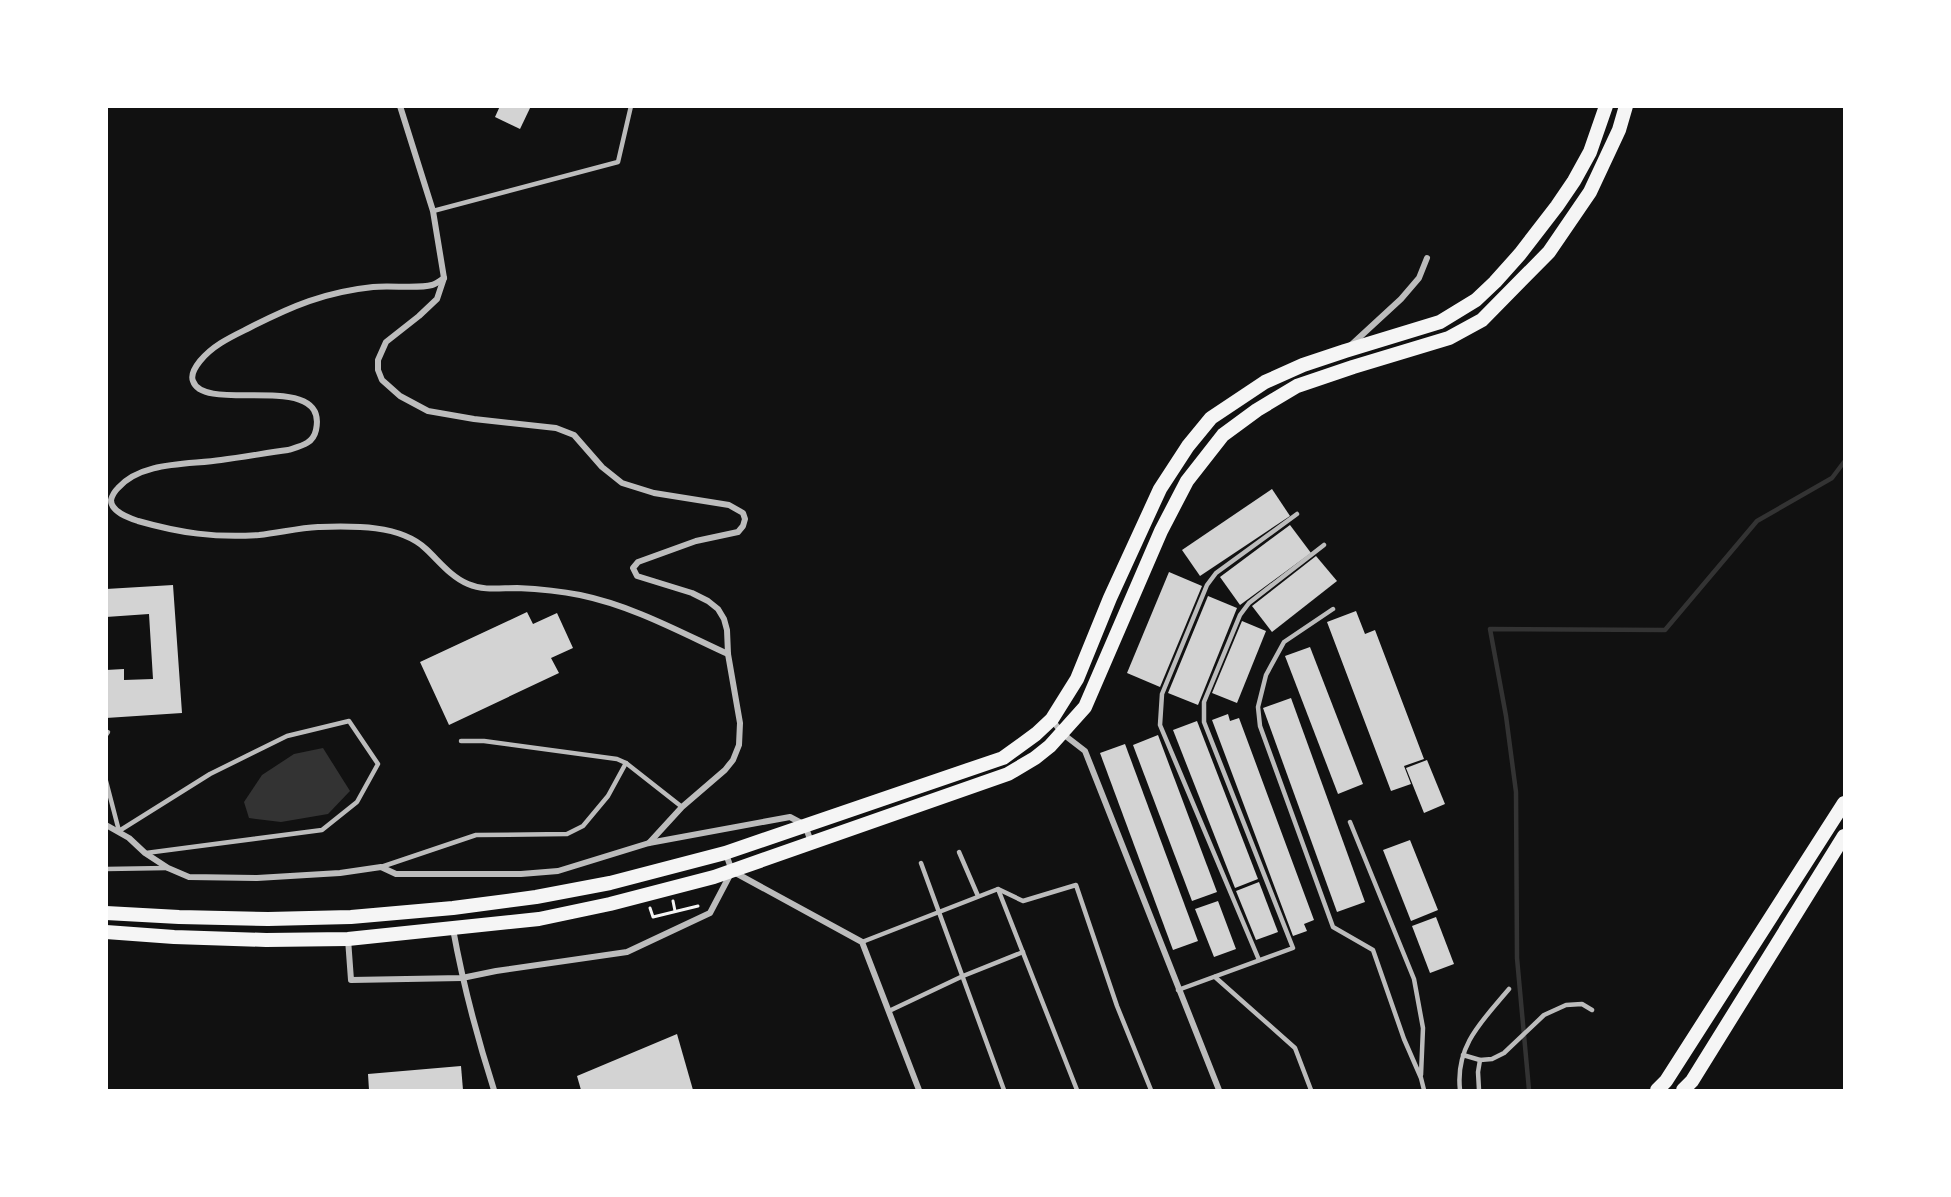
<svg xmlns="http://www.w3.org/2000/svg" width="1951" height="1197" font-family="'Roboto Condensed',sans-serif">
	<rect width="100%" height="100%" fill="#111"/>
	<!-- water -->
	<polygon fill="#333" points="323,748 350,791 328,814 281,822 249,818 244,802 262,775 294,754"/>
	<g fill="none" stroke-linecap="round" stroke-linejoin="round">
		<!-- stream -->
		<polyline stroke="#333" stroke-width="4.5" points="1529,1090 1517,958 1516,792 1506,716 1490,629 1665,630 1757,521 1832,478 1844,462"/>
	</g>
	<!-- building -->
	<g fill="#d3d3d3">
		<polygon points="500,106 531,106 520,129 495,117"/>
		<polygon points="1272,489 1290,516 1200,576 1182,550"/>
		<polygon points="1290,525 1311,553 1240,605 1220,577"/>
		<polygon points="1316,556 1337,581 1272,632 1252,606"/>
		<polygon points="1169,572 1202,586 1160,687 1127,673"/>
		<polygon points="173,585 182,713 106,718 106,670 124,669 124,680 153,679 149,614 106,617 106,589"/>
		<polygon points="1208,596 1237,608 1198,705 1168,693"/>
		<polygon points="1356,611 1365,634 1375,630 1424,759 1404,766 1411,784 1391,791 1327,622"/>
		<polygon points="527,612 533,624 557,613 573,648 551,658 559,673 449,725 420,662"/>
		<polygon points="1242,621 1266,631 1237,703 1212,693"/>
		<polygon points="1310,647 1363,784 1338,794 1285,656"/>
		<polygon points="1291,698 1365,902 1337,912 1263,708"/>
		<polygon points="1228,714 1230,721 1239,718 1314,920 1304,924 1307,931 1293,936 1212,720"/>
		<polygon points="1197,721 1258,879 1235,888 1173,730"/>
		<polygon points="1158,735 1217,892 1192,901 1133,745"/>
		<polygon points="1125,744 1198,941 1173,950 1100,753"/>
		<polygon points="1427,760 1445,804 1424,813 1406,768"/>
		<polygon points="1410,840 1438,910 1411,921 1383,850"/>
		<polygon points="1259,882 1278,932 1256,940 1236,891"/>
		<polygon points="1218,901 1236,949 1214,957 1195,909"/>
		<polygon points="1436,917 1454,964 1430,973 1412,926"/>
		<polygon points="677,1034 693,1090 581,1090 577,1076"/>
		<polygon points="461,1066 463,1090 369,1090 368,1074"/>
	</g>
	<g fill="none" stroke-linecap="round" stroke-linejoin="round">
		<!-- path -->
		<g stroke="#f5f5f5" stroke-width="3">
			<polyline points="673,901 675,911"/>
			<polyline points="650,908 653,917 698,906"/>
		</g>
		<!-- service -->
		<g stroke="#bcbcbc" stroke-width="4.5">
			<polyline points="433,211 618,162 631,106"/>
			<polyline points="1333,609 1284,642 1266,675 1258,707 1260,726 1333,927 1373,950 1404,1039 1421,1078 1424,1090"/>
			<polyline points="106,735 108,732"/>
			<polyline points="461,741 484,741 617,759 626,763 682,807"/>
			<polyline points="106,781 119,831 210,774 287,736 349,721 378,764 357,802 322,830 146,853"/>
			<polyline points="1350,822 1414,979 1423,1028 1421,1075"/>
			<polyline points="959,852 978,896"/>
			<polyline points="921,863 1004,1090"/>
			<polyline points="381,867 476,835 567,834 583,826 608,796 626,763"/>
			<polyline points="106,869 167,868"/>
			<polyline points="998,889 1077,1090"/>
			<polyline points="862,942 998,889 1023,901 1076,885 1117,1006 1151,1090"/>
			<polyline points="1259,960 1160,725 1162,694 1207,585 1216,573 1297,514"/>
			<polyline points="1215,977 1295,1048 1311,1090"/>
			<polyline points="1178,990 1293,948 1204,722 1204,702 1240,615 1249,603 1324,545"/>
			<polyline points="889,1011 963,976 1023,952"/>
			<polyline points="1463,1055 1480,1060 1492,1059 1504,1053 1544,1015 1566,1005 1582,1004 1592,1010"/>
			<path d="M1460 1090C1455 1046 1482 1021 1509 989"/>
			<polyline points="1479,1090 1478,1072 1480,1060"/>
		</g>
		<!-- minor -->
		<g stroke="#bcbcbc" stroke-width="6">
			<polyline points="400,106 433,211 444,278 437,299 419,316 386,342 378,360 378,370 382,380 400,396 428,411 474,419 556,428 574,435 602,467 622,483 654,493 729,505 743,513 745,519 743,526 738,532 696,541 638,562 633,568 637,576 692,593 708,601 718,609 724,619 727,630 728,654 740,723 739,745 733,760 725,770 682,807 649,843"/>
			<path d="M444 278C441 280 436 284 432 285 418 289 390 285 373 287 325 292 292 306 249 328 231 337 213 345 200 361 196 366 190 374 193 381 204 415 329 369 316 430 313 444 301 446 288 450 266 453 244 457 221 460 189 465 142 461 118 488 115 491 112 496 111 500 111 512 129 518 138 521 180 533 215 538 259 535 279 533 298 528 318 527 351 526 400 524 426 549 439 561 451 577 468 584 484 591 500 588 517 588 538 589 560 591 580 595 633 606 680 632 728 654"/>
			<polyline points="1350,346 1401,299 1419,278 1427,258"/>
			<polyline points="1052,720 1063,734 1085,751 1219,1090"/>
			<polyline points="106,825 129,838 145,853 168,868 189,877 257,878 340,873 381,867 396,874 521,874 558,871 649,843 790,817 805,825 811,842"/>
			<polyline points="726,854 732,871 862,942 919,1090"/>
			<path d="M453 929C463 984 477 1037 494 1090"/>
			<polyline points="348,939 351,980 462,978 496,971 627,952 710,913 731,873"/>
		</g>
		<!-- primary -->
		<g stroke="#f5f5f5" stroke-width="14">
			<polyline points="106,913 179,917 268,919 351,917 453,908 536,897 610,883 725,853 1003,758 1036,734 1052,719 1077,679 1110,598 1160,489 1188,446 1211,418 1265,382 1303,365 1345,351 1440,322 1476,300 1495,282 1520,254 1557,206 1574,181 1590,152 1606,106"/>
			<polyline points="106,932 174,937 266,940 348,939 539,919 610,904 714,877 1008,774 1035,758 1050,746 1085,707 1161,531 1187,481 1223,435 1257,410 1297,386 1353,367 1449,338 1482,320 1549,252 1590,192 1619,130 1626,106"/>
			<polyline points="1657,1090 1666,1081 1844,803"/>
			<polyline points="1683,1090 1692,1081 1844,836"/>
		</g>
	</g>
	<!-- border -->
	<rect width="1951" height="1197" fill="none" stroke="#ffffff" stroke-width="216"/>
</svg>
